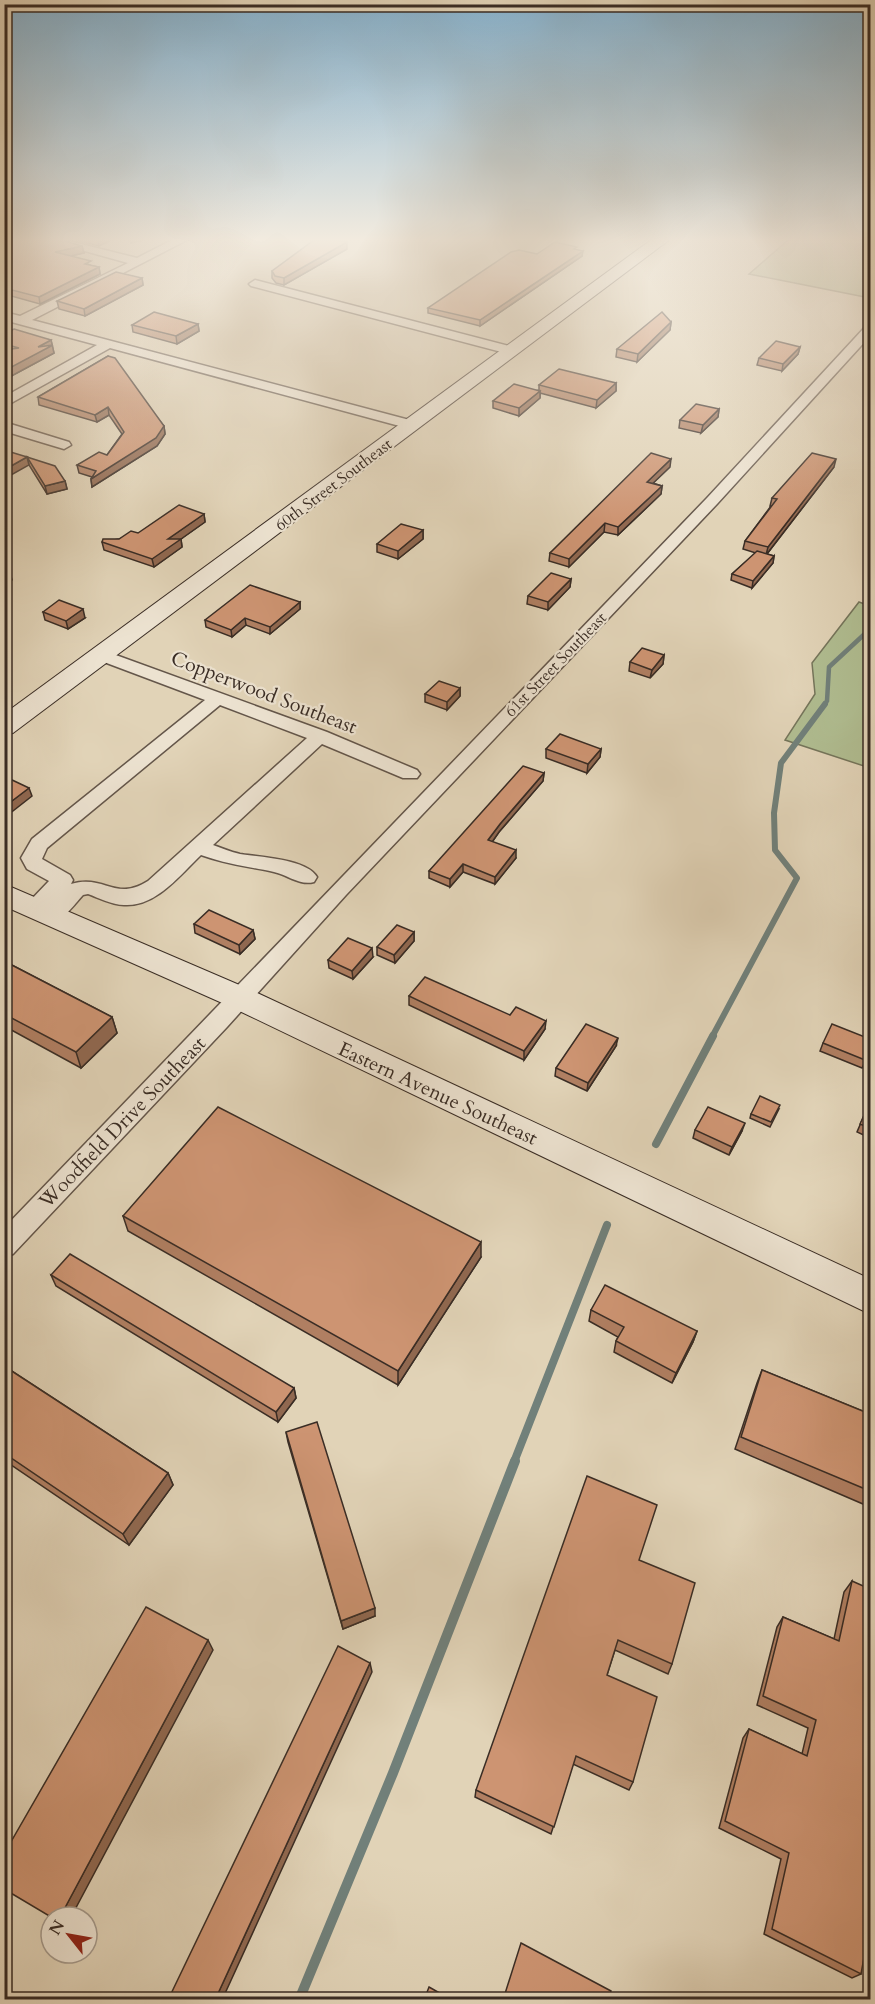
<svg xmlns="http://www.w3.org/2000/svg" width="875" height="2004" font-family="Cardo,serif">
	<rect width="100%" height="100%" fill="#e1d3b7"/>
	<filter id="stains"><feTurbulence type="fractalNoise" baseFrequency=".00333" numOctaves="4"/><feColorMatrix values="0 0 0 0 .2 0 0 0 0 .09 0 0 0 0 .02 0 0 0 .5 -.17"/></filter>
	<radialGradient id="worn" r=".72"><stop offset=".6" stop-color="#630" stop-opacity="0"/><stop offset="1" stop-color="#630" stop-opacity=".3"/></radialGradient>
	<!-- green -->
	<g fill="#b0bd91" stroke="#75755b" stroke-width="1.5">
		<polygon points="788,240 870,240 870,298 749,274"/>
		<polygon points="859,602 870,606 870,768 785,740 815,694 812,663"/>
	</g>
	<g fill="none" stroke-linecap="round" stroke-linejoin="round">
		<!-- stream-far3 -->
		<polyline stroke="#71807a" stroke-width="4.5" points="824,705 827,701 829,667 870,629"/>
		<!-- stream-far2 -->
		<polyline stroke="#71807a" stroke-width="6" points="712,1037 797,878 775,850 774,813 781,763 825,704"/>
		<!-- stream-far1 -->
		<g stroke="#71807a" stroke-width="8">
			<polyline points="656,1144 713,1036"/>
			<polyline points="514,1462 607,1225"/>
		</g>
		<!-- stream -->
		<polyline stroke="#71807a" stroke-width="10" points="299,2000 393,1773 515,1461"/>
		<defs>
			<g id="street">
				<polygon points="45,240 65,240 137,258 172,240 187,240 32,320 417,422 419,425 412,429 407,428 110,348 4,407 4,397 97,345 4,320 4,312 20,316 128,263"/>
				<polygon points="255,280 517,348 519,351 513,355 251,286 249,284"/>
				<polygon points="870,325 870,336 717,504 346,895 227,1027 13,1254 4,1257 4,1228 707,498 866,326"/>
				<polygon points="4,422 69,442 71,445 64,449 4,431"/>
				<path d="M102 650 327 732 417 770 420 774 417 778H403L322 744 213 845C222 848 231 852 240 854 260 857 307 859 317 877L314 882C300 886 288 875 274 872 247 866 229 865 201 855 180 875 156 907 124 905 112 905 99 898 88 894L83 895C72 907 62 924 45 919L41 914 44 910 31 909 27 904 49 881 27 869 21 858 32 839 205 700 96 659 93 655ZM220 705 307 738 148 881C115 902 105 874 71 884L73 880 70 875 42 859 47 848Z"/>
			</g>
			<g id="secondary">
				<polygon points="651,240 669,240 13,733 4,735 4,714"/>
				<polygon points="4,884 251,990 870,1279 870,1314 229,1006 4,906"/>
			</g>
		</defs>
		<!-- street casing -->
		<use href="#street" stroke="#64564a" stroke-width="3"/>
		<!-- secondary casing -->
		<use href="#secondary" stroke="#3a2d25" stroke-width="2"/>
		<!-- street -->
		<use href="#street" fill="#ece2d0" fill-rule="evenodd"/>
		<!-- secondary -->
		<use href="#secondary" fill="#ece2d0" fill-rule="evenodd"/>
	</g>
	<!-- wall -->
	<g fill="#b07f62" stroke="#3a2d25" stroke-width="1.5">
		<polygon points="4,240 82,246 84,253 70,256 92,266 99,267 100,274 40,304 4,294"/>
		<polygon points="76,240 111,240 99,246"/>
		<polygon points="347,249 284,285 276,283 272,278 272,271"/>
		<polygon points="577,250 582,256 480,326 428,313 428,308 537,254"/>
		<polygon points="142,278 143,285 85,316 59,309 57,301"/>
		<polygon points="671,322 670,330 637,362 616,357 617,349"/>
		<polygon points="198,324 199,331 177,344 133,332 132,325"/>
		<polygon points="4,334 51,340 54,353 4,380"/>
		<polygon points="800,347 798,354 782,371 757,365 759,358"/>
		<polygon points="108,356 164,426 165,434 157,446 92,487 91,479 92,477 79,473 77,465 107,455 122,434 109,415 97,422 39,405 38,397"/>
		<polygon points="616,383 616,391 596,408 540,393 540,398 519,416 493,408 493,401 539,390 539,385"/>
		<polygon points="719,409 718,417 701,433 679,428 680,420"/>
		<polygon points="27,457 65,481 67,489 47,494 29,465"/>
		<polygon points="670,467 653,483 662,486 661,494 618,535 604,532 569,567 549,561 550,553"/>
		<polygon points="834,467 767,554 774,556 773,563 752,588 731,580 732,574 756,553 743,549 745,541 771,506 770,506 772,498"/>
		<polygon points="204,514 205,522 181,539 182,547 154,567 104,550 102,542 119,539"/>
		<polygon points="423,530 423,539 398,559 377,552 377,544"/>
		<polygon points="571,579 570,587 548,610 527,604 528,596"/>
		<polygon points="300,602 300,609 270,634 246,625 232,637 206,627 205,620"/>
		<polygon points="43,612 85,618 68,629 45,620"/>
		<polygon points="664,655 663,664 650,678 629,671 630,662"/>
		<polygon points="460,688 460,696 447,710 425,702 425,694"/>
		<polygon points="546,749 601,749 600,757 587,773 546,758"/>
		<polygon points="544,773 543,781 499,832 492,842 516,858 495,884 463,872 450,887 429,878 429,871"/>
		<polygon points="194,924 253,930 255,939 240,954 195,933"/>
		<polygon points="414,932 414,941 395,963 377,955 377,947"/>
		<polygon points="373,957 353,979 329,968 328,960"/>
		<polygon points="4,961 112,1017 117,1033 81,1068 4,1026"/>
		<polygon points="409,996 545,1029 524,1060 409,1005"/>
		<polygon points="823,1043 870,1051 862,1068 820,1051"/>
		<polygon points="616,1046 587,1091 555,1076 556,1068"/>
		<polygon points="870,1102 870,1138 857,1132"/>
		<polygon points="779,1109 770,1127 750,1118 751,1114"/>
		<polygon points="695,1130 742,1131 729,1155 693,1138"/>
		<polygon points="123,1216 481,1257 398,1385 128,1231"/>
		<polygon points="51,1275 294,1388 296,1398 278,1422 56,1286"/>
		<polygon points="591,1310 697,1331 693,1342 672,1383 614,1352 616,1341 618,1337 589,1321"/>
		<polygon points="4,1366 168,1473 173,1485 129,1545 4,1460"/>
		<polygon points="762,1370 870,1414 870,1507 735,1449 757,1383"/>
		<polygon points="286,1432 375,1616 343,1629 288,1442"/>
		<polygon points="639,1560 672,1664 668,1674 615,1650 607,1675 633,1782 629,1790 573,1764 551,1834 475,1797 476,1790"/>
		<polygon points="852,1581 861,1974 852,1978 764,1934 781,1859 719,1828 743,1738 749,1729 802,1754 808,1728 757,1705 777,1627 783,1617 834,1639 844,1592"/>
	</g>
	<!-- shaded-wall -->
	<g fill="#906850" stroke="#3a2d25" stroke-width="1.5">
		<polygon points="98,240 111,240 99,246"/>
		<polygon points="131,240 143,240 131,243"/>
		<polygon points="347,242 347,249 284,285 284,278"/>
		<polygon points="82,246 84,253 56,259 55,252"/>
		<polygon points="583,251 582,256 480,326 480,320"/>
		<polygon points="99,267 100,274 40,304 39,297"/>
		<polygon points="142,278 143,285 85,316 84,309"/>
		<polygon points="671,322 670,330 637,362 638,354"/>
		<polygon points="198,324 199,331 177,344 176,336"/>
		<polygon points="51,340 54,353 4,380 4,371 38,347"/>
		<polygon points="800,347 798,354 782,371 783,364"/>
		<polygon points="616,383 616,391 596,408 597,400"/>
		<polygon points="540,391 540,398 519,416 519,408"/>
		<polygon points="108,407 109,415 97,422 95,415"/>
		<polygon points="719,409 718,417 701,433 703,425"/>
		<polygon points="164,426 165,434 157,446 92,487 91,479"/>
		<polygon points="27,457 29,465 4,479 4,470"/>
		<polygon points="671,459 670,467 646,490 647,482"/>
		<polygon points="836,459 834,467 766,555 768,547"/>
		<polygon points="65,481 67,489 47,494 45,486"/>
		<polygon points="662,486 661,494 618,535 618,527"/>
		<polygon points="204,514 205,522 181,539 182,547 154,567 152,559 168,539"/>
		<polygon points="605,523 604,532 569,567 569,559"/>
		<polygon points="423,530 423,539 398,559 398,551"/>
		<polygon points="774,556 773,563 752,588 753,581"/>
		<polygon points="8,565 12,580 4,585 4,567"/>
		<polygon points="571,579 570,587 548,610 548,602"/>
		<polygon points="300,602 300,609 270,634 270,627"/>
		<polygon points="83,609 85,618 68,629 66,621"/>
		<polygon points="245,618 246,625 232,637 231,630"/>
		<polygon points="664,655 663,664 650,678 652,670"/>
		<polygon points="460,688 460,696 447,710 447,702"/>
		<polygon points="601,749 600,757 587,773 588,764"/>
		<polygon points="544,773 543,781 499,832 488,848 488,840 500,824"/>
		<polygon points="29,788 32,796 4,818 4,807"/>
		<polygon points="516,850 516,858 495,884 495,877"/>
		<polygon points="463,864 463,872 450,887 450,879"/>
		<polygon points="253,930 255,939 240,954 239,945"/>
		<polygon points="414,932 414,941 395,963 394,955"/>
		<polygon points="372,948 373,957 353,979 352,971"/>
		<polygon points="112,1017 117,1033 81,1068 76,1052"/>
		<polygon points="546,1021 545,1029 524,1060 524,1051"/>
		<polygon points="618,1038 616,1046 587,1091 588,1083"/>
		<polygon points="745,1123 742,1131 729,1155 732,1147"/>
		<polygon points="481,1242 481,1257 398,1385 398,1371"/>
		<polygon points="697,1331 693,1342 672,1383 676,1373"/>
		<polygon points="294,1388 296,1398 278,1422 276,1412"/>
		<polygon points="168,1473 173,1485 129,1545 123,1534"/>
		<polygon points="375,1608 375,1616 343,1629 341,1621"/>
		<polygon points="208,1640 213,1650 71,1917 60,1917"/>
		<polygon points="370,1663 372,1672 222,2000 215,2000"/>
	</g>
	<!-- building -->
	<g fill="#cd9472" stroke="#3a2d25" stroke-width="1.5">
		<polygon points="4,240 61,240 82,246 55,252 91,261 85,264 99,267 39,297 4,288"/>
		<polygon points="314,240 338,240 347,242 284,278 275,276 272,271"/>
		<polygon points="555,242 577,247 574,249 583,251 480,320 428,308 511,252 519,250 537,254"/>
		<polygon points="116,272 142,278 84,309 57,301"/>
		<polygon points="154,312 198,324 176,336 132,325"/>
		<polygon points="662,312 671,322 638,354 617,349"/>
		<polygon points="14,329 51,340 38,347 53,345 4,371 4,350 19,348 4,344 4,334"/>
		<polygon points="776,341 800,347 783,364 759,358"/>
		<polygon points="108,356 115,358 164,426 156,438 91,479 96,471 77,465 99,452 107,455 124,432 108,407 95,415 38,397"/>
		<polygon points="559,369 616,383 597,400 539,385"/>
		<polygon points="514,384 540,391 519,408 493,401"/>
		<polygon points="696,404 719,409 703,425 680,420"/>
		<polygon points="4,450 27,457 4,470"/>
		<polygon points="651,453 671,459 647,482 662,486 618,527 605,523 569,559 550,553"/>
		<polygon points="812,453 836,459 768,547 745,541 777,499 772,498"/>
		<polygon points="27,457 55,466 65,481 45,486"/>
		<polygon points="179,505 204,514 168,539 181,539 152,559 102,542 103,539 119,539 131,531 138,533"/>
		<polygon points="401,524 423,530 398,551 377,544"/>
		<polygon points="757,551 774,556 753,581 732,574"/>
		<polygon points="551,573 571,579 548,602 528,596"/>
		<polygon points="250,585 300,602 270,627 245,618 231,630 205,620"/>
		<polygon points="59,600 83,609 66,621 43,612"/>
		<polygon points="642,648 664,655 652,670 630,662"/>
		<polygon points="439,681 460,688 447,702 425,694"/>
		<polygon points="560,734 601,749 588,764 546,749"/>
		<polygon points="523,766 544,773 500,824 488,840 516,850 495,877 463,864 450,879 429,871"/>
		<polygon points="10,779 29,788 4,807 4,784"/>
		<polygon points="209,910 253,930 239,945 194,924"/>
		<polygon points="397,925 414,932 394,955 377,947"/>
		<polygon points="348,938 372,948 352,971 328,960"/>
		<polygon points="4,961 112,1017 76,1052 4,1014"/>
		<polygon points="425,977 510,1015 516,1007 546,1021 524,1051 409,996"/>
		<polygon points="586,1024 618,1038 588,1083 556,1068"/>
		<polygon points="832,1024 870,1039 870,1049 865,1060 823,1043"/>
		<polygon points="760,1096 780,1105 771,1122 751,1114"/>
		<polygon points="870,1102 870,1128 860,1124"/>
		<polygon points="218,1107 481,1242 398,1371 123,1216"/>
		<polygon points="708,1107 745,1123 732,1147 695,1130"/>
		<polygon points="70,1254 294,1388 276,1412 51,1275"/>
		<polygon points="605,1285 697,1331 676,1373 616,1341 624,1327 591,1310"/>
		<polygon points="4,1366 168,1473 123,1534 4,1453"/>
		<polygon points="762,1370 870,1414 870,1491 741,1437"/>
		<polygon points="317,1422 375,1608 341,1621 286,1432"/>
		<polygon points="587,1476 657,1505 639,1560 695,1583 672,1664 618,1640 607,1675 657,1697 633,1782 576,1756 554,1827 476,1790"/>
		<polygon points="852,1581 870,1589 870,1925 861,1974 772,1929 789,1853 725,1821 749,1729 807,1756 816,1720 763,1696 783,1617 839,1641"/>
		<polygon points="146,1607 208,1640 60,1917 51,1917 4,1889 4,1854"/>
		<polygon points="338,1646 370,1663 215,2000 168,2000"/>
		<polygon points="521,1943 611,1991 609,2000 503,2000"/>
		<polygon points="429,1987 452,2000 424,2000"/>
	</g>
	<!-- sky -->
	<linearGradient id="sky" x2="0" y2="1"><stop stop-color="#87b5d3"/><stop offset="0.46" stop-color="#f2ebdf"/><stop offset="1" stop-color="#f2ebdf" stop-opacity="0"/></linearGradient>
	<rect width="875" height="521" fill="url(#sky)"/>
	<g text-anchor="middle" stroke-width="4.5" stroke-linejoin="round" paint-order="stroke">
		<!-- far-street labels -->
		<g font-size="16" fill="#3a2d25" stroke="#ece2d0">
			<text transform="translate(333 484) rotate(-37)" y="6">60th Street Southeast</text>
			<text transform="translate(555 664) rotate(-46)" y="6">61st Street Southeast</text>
		</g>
		<!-- street labels -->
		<g font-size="20" fill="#3a2d25" stroke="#ece2d0">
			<text transform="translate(264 692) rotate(21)" y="7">Copperwood Southeast</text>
			<text transform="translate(438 1093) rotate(25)" y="7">Eastern Avenue Southeast</text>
			<text transform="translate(122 1122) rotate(-46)" y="7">Woodfield Drive Southeast</text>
		</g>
	</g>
	<!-- margin -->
	<rect width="875" height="2004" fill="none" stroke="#e1d3b7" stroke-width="24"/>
	<rect x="6" y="6" width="863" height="1992" fill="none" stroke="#3a2d25" stroke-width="3"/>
	<rect x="12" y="12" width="851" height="1980" fill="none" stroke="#3a2d25" stroke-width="1.5"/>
	<!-- north arrow -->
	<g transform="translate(69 1935) rotate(301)"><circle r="28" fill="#ece2d0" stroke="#a59a8c" stroke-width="1.5"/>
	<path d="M0-4.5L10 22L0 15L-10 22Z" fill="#8f2418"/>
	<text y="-9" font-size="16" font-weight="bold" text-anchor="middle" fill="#3a2d25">N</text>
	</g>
	<rect width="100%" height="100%" filter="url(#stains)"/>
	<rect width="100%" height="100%" fill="url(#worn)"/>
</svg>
